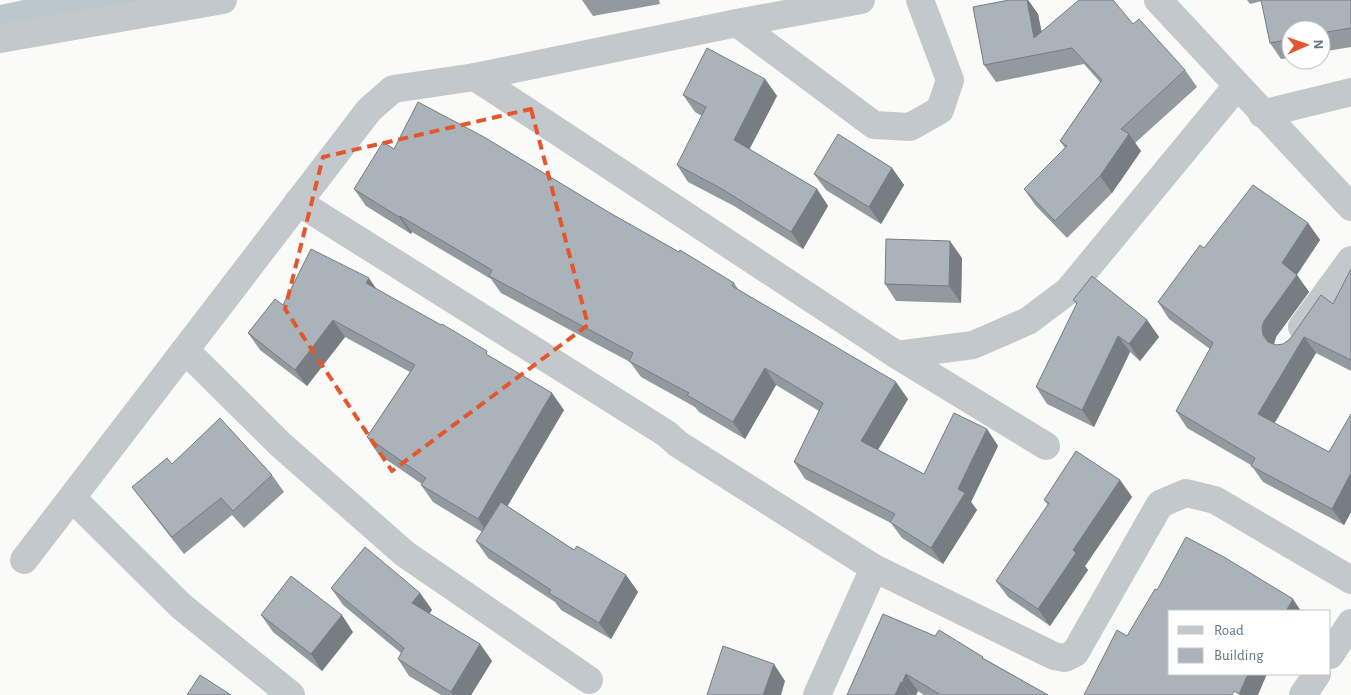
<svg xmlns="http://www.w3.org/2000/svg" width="1351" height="695" font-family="'Alegreya Sans',sans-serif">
	<rect width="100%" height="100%" fill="#fafaf8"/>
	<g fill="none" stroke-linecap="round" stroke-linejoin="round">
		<!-- canal -->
		<polyline stroke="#bbc7cb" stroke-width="41" points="0,26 122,0"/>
		<!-- minor -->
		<g stroke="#c3c8cc" stroke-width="28">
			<polyline points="1158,0 1351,207"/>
			<polyline points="737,23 874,125 910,127 940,110 950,80 920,0"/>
			<polyline points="0,39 223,0"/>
			<polyline points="475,77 897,355 1046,446"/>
			<polyline points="1262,114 1351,92"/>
			<polyline points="298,202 667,434 678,444 874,568 1054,656 1065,658 1075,653 1160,504 1186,493 1215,500 1351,580"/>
			<polyline points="1302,327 1351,260"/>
			<polyline points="185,350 281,445 405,554 589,680"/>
			<polyline points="897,355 973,345 1028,321 1068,291 1237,86"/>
			<polyline points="72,498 181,606 291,695"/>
			<polyline points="24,560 369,110 393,89 475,77 737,23 861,0"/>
			<polyline points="1330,655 1351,623"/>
			<polyline points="817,695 874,568"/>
			<polyline points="1303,695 1317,674"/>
		</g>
	</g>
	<!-- wall -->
	<g fill="#929a9f">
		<polygon points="582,0 659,0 660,4 593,16"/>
		<polygon points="1009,0 1028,0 1038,14 1041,32 1133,24 1185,70 1197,87 1135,143 1141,151 1112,193 1067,238 1036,206 1024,189 1065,148 1060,141 1100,82 1084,64 996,82 984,65"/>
		<polygon points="1247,0 1351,0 1351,47 1321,52 1321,30 1291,30 1291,58 1281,59 1270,43 1262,1 1250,4"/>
		<polygon points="765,79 777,96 749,149 817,189 828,206 803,249 734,206 688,182 677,165 702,116 695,112 683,95"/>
		<polygon points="394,149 610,213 734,283 738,289 908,399 878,450 924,474 987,429 998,446 971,502 977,510 943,564 902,538 891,523 805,479 794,462 819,411 776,385 745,439 699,412 695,407 641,377 630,362 501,293 491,279 412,232 411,234 366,206 354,189"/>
		<polygon points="892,168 904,185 881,224 826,190 814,174"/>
		<polygon points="1308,223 1320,240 1297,275 1309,292 1276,337 1274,344 1276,345 1283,344 1333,304 1351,269 1351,371 1316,353 1274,423 1329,452 1351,414 1351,512 1344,525 1263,482 1251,465 1187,428 1176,411 1210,349 1169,319 1158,302 1204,248"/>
		<polygon points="962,258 961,303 896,301 885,284"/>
		<polygon points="377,289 491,358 564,410 507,506 574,550 626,575 638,592 611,639 561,610 555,602 488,558 476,541 482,532 433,502 421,485 422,484 378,454 367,437 410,372 345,337 307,386 260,350 248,333 283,305"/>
		<polygon points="1073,300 1147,320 1159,337 1140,361 1130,352 1094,427 1047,404 1036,387 1077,304"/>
		<polygon points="172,464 272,475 284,492 244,528 232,515 184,554 144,503 132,487"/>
		<polygon points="1120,480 1132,497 1085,566 1088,570 1050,626 1008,597 996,581 1048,505 1044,500"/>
		<polygon points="331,588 420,593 432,610 429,614 480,644 492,661 471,695 441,695 409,676 398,659 401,653 343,605"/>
		<polygon points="883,614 985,659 1048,695 924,695 918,691 916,695 847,695"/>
		<polygon points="261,615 353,632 322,671 273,632"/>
	</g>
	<!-- shaded-wall -->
	<g fill="#777d82">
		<polygon points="1027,0 1028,0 1038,14 1046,53 1034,38"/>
		<polygon points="765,79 777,96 746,156 734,140"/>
		<polygon points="1129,134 1141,151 1112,193 1100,176"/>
		<polygon points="892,168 904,185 881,224 869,207"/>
		<polygon points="817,189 828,206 803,249 791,232"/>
		<polygon points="400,216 412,232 411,234 399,217"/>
		<polygon points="1308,223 1320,240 1293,280 1282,263"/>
		<polygon points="950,241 962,258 961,303 949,286"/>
		<polygon points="1297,275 1309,292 1276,337 1274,344 1275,352 1263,335 1262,327 1264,321"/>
		<polygon points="369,278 380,294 366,283"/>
		<polygon points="333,320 345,337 307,386 295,370"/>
		<polygon points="1147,320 1159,337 1140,361 1129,344"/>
		<polygon points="1118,336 1130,352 1094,427 1082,410"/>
		<polygon points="1304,337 1316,353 1270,431 1258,414"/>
		<polygon points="765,368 776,385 745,439 733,422"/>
		<polygon points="896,382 908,399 873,458 861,441"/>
		<polygon points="552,393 564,410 490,536 478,519"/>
		<polygon points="987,429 998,446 971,502 977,510 943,564 931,548 958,489"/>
		<polygon points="1351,473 1351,512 1344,525 1332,509"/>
		<polygon points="1120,480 1132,497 1085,566 1088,570 1050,626 1038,609 1073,550"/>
		<polygon points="626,575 638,592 611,639 599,623"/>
		<polygon points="420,593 432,610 424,620 412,603"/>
		<polygon points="1293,599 1301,611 1286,611"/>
		<polygon points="342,615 353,632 322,671 311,654"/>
		<polygon points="480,644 492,661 471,695 453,695 451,692"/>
		<polygon points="774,664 785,681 781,695 763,695"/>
		<polygon points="906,674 918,691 916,695 911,695 902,683"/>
		<polygon points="1248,674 1267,674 1258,695 1240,695 1239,694"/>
		<polygon points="901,682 910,695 895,695"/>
	</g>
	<!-- building -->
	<g fill="#aab3b9" stroke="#777d82">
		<polygon points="1009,0 1027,0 1034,38 1079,0 1113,0 1133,24 1139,19 1185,70 1121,129 1129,134 1100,176 1055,221 1024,189 1067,146 1060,141 1102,80 1072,48 984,65 973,7"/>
		<polygon points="1261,0 1351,0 1351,28 1321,33 1321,30 1291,30 1291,39 1270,43"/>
		<polygon points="707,48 765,79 734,140 817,189 791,232 722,189 677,165 706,107 683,95"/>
		<polygon points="418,102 484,137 610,213 679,252 680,250 734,283 732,286 896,382 861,441 924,474 954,413 987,429 958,489 965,493 931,548 890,522 895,514 794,462 823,403 765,368 733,422 687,395 689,393 629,361 633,353 489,276 492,270 400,216 399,217 354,189 383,142 394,149"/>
		<polygon points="838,134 892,168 869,207 814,174"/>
		<polygon points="1253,185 1308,223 1282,263 1297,275 1264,321 1262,327 1263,335 1268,342 1276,345 1283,344 1290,339 1321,295 1333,304 1351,269 1351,360 1304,337 1258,414 1329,452 1351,414 1351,473 1332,509 1251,466 1255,458 1176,411 1213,343 1158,302 1200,245 1204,248"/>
		<polygon points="886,239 950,241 949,286 885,284"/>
		<polygon points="311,249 369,278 366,283 441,325 442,324 487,351 486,354 552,393 478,519 421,485 426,478 367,437 415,365 333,320 295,370 248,333 275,299 283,305"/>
		<polygon points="1092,276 1147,320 1129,344 1118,336 1082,410 1036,387 1077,303 1073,300"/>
		<polygon points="220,418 272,475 233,511 221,498 172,537 132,487 167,458 172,464"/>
		<polygon points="1076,451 1120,480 1073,550 1076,553 1038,609 996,581 1049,503 1044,500"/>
		<polygon points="501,502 574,550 577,546 626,575 599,623 549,593 551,590 476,541"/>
		<polygon points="1186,537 1224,557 1293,599 1286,611 1170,611 1170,674 1248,674 1239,694 1234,691 1232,695 1084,695 1117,630 1127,636 1155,589 1157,590"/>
		<polygon points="365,547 420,593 412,603 480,644 451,692 398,659 404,648 331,588"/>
		<polygon points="291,576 342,615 311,654 261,615"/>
		<polygon points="883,614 935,636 939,630 983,657 982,658 1048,695 941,695 906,674 902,683 901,682 895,695 847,695"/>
		<polygon points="723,646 774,664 763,695 707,695"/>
		<polygon points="200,675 231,695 187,695"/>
	</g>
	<!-- marked area -->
	<path fill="none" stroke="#e4572e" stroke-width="4" stroke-dasharray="10 6" stroke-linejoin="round" d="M531 109 588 325 392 471 285 309 323 157Z"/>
	<!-- legend -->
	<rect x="1168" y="610" width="162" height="65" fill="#ffffff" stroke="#c1c8cd"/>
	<rect x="1178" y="626" width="25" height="8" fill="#c3c8cc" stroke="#c1c8cd"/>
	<text x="1214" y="635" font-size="15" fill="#657683">Road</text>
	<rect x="1178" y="648" width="25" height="15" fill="#aab3b9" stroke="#c1c8cd"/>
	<text x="1214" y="660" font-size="15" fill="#657683">Building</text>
	<!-- north arrow -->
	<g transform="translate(1306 45) rotate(88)"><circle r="24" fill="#ffffff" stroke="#c1c8cd"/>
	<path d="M0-4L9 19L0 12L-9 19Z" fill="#e4572e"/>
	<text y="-8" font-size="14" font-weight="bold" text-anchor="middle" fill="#657683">N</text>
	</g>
</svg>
